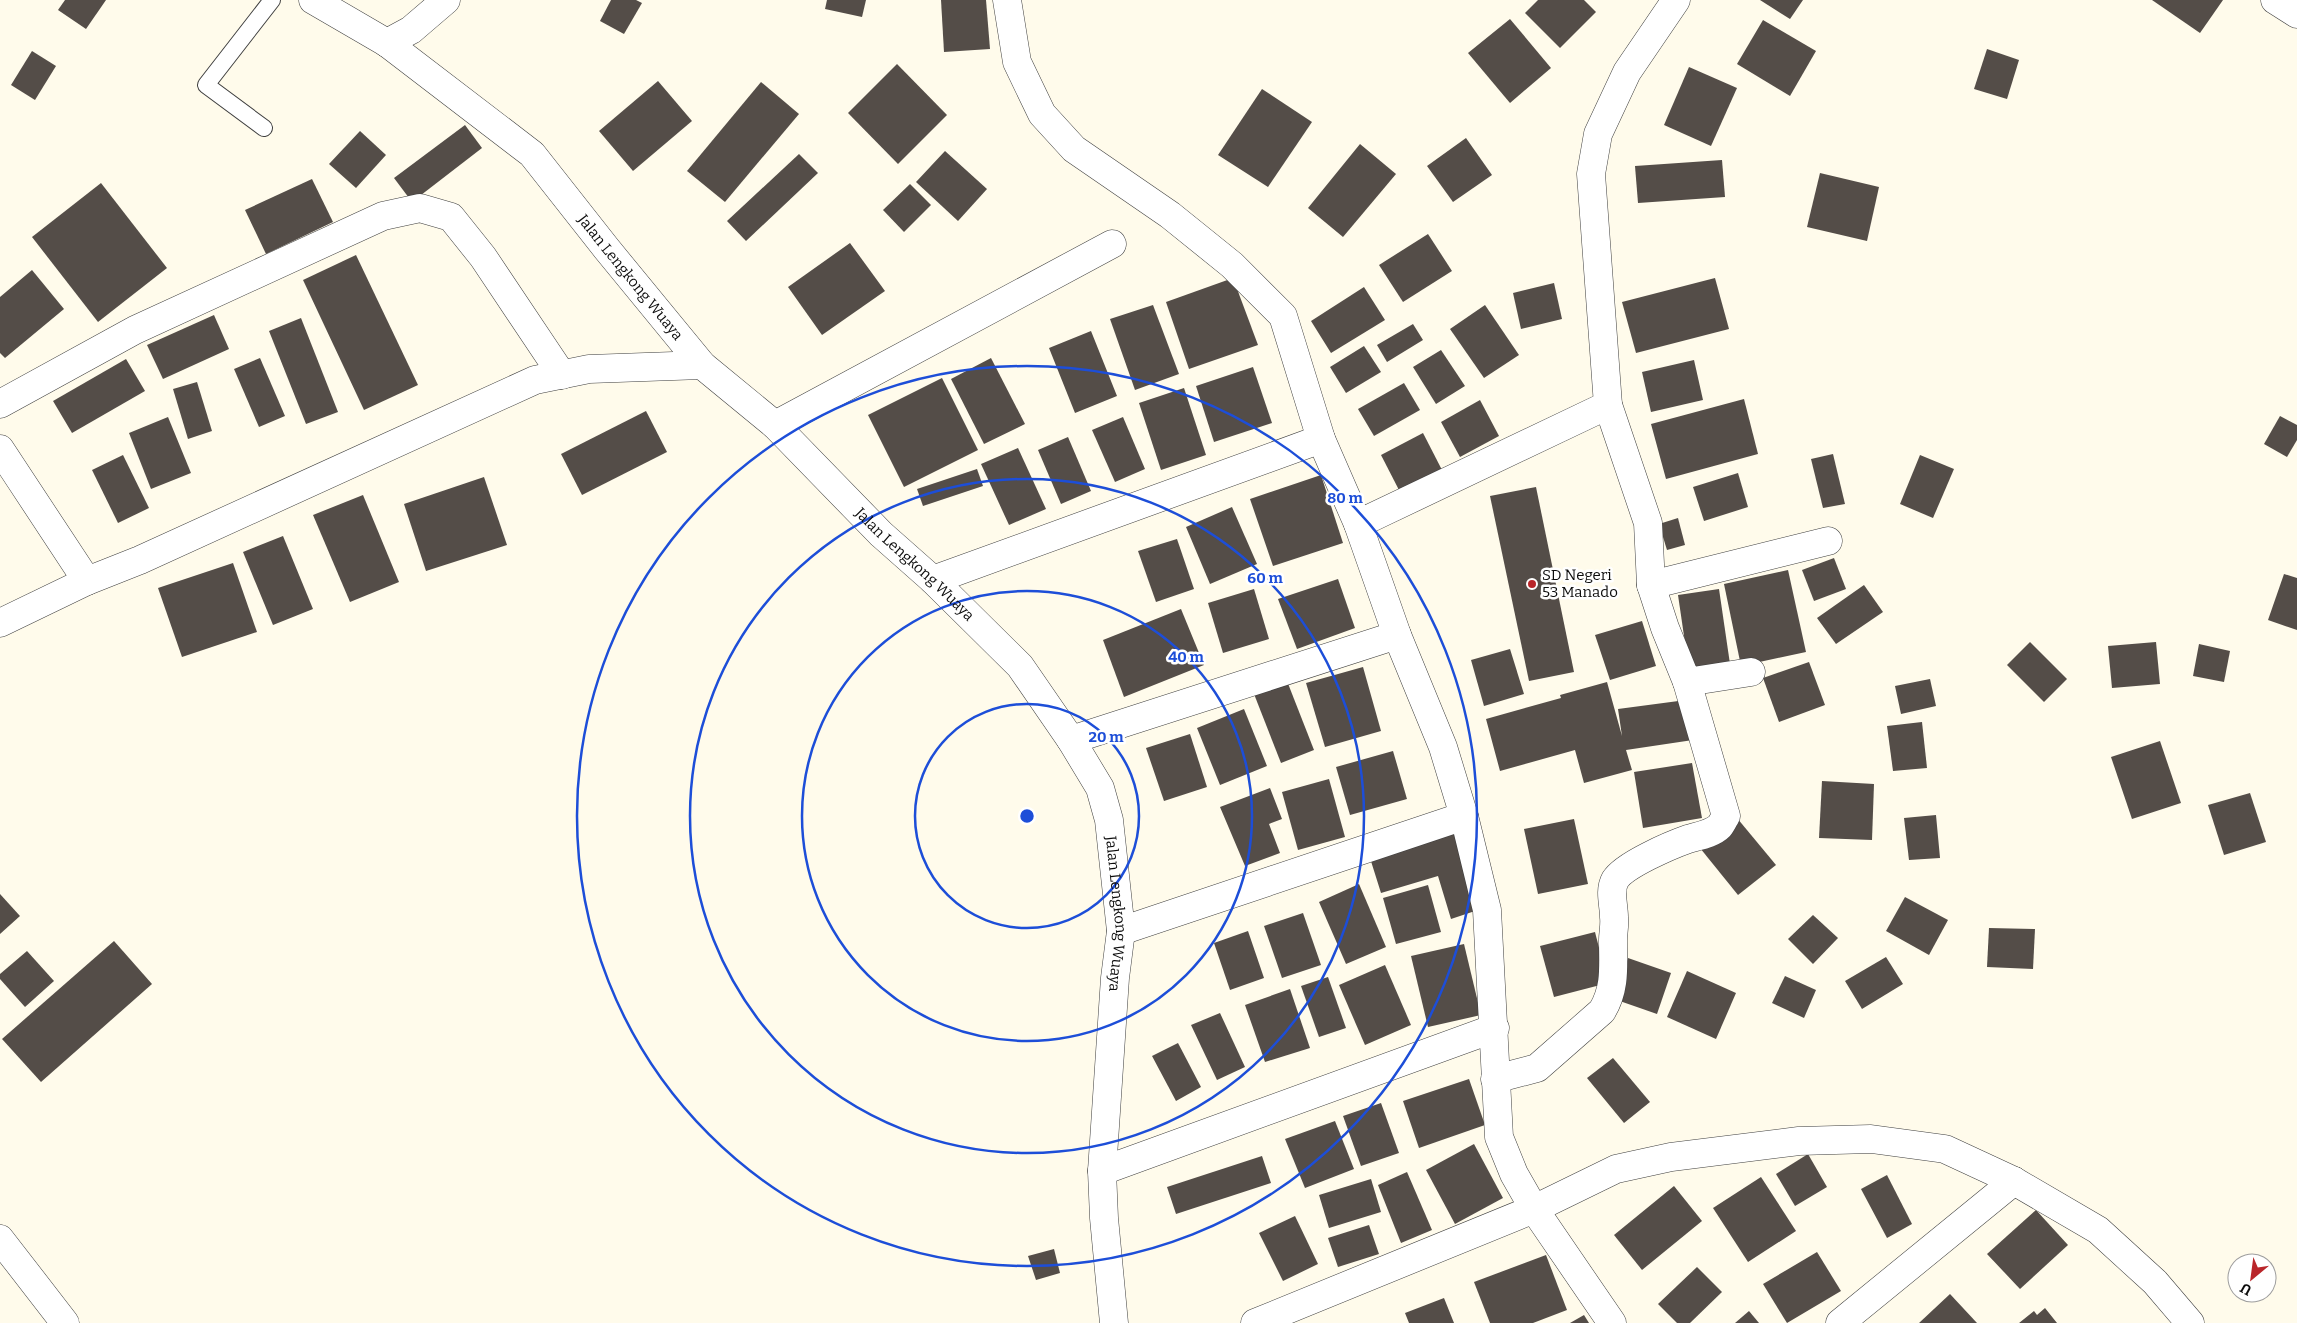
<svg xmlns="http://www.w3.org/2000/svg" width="2297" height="1323" font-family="Bitter,serif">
	<rect width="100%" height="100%" fill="#fffbeb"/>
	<!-- building -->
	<g fill="#544d48">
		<polygon points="65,0 106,0 86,29 58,10"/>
		<polygon points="611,0 636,0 642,3 624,34 600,21"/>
		<polygon points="827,0 866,0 862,17 825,9"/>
		<polygon points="941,0 986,0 990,49 944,52"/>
		<polygon points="1538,0 1584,0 1596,12 1560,48 1525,13"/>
		<polygon points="1760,0 1803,0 1790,19"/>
		<polygon points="2152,0 2223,0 2200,33"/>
		<polygon points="1510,19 1551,68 1510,103 1468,53"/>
		<polygon points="1763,20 1816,51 1790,96 1737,64"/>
		<polygon points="1987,49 2019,60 2007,99 1974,89"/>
		<polygon points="32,51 56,66 35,100 11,85"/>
		<polygon points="897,64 947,115 898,164 848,113"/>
		<polygon points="1689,67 1737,88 1711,146 1664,125"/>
		<polygon points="658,81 692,121 633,171 599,131"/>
		<polygon points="761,82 799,114 725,202 687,171"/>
		<polygon points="1262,89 1312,122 1268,187 1218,155"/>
		<polygon points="465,125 482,148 412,202 394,178"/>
		<polygon points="360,131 386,155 356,188 329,164"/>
		<polygon points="1466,138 1492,175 1453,202 1427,166"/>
		<polygon points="1360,144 1396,174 1343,237 1308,208"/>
		<polygon points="945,151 987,189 958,221 916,182"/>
		<polygon points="799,154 818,173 746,241 727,221"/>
		<polygon points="1722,160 1725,197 1638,203 1635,166"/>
		<polygon points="1820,173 1879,187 1867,241 1807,227"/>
		<polygon points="312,179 333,222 266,254 245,210"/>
		<polygon points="101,183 167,268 98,322 32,237"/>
		<polygon points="910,184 931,205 904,232 883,210"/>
		<polygon points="1428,234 1452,271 1403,302 1379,265"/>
		<polygon points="850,243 885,291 822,335 788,287"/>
		<polygon points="356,255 418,385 364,410 303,280"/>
		<polygon points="32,270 64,309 5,358 0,353 0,297"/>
		<polygon points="1233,278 1258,345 1189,369 1166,302"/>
		<polygon points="1715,278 1729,329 1636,353 1622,302"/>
		<polygon points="1554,283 1562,319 1521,329 1513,293"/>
		<polygon points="1364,287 1385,320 1331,353 1311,321"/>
		<polygon points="1153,305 1179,374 1135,390 1110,319"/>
		<polygon points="1485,305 1519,355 1484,378 1450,329"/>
		<polygon points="214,315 229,349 163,379 147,345"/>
		<polygon points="301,318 338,412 306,424 269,331"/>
		<polygon points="1413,324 1423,340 1387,362 1377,345"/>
		<polygon points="1091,331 1117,396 1075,413 1049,348"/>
		<polygon points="1364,346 1381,372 1346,393 1330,367"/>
		<polygon points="1441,350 1465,386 1436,404 1413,367"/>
		<polygon points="260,358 285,416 259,427 234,369"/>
		<polygon points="991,358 1025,424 984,444 951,379"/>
		<polygon points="126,359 145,391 72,433 53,401"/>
		<polygon points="1694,360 1703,400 1651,412 1642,372"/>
		<polygon points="1253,367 1272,423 1214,442 1196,386"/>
		<polygon points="942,378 978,450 904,487 868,415"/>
		<polygon points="197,382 212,431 188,439 173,389"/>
		<polygon points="1404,383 1420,410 1374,436 1358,409"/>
		<polygon points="1184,388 1206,455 1161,470 1139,403"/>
		<polygon points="1744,399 1758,454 1666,479 1651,424"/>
		<polygon points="1480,400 1499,436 1460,457 1441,422"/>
		<polygon points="646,411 667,452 582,495 561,454"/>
		<polygon points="2280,416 2297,425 2297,440 2287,457 2264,444"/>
		<polygon points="168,417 191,473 151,489 129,433"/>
		<polygon points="1123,417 1145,469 1115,482 1092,430"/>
		<polygon points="1423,433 1442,470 1400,492 1381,455"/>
		<polygon points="1068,437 1091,491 1061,504 1038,450"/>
		<polygon points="1018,448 1046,509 1009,525 981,464"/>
		<polygon points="1833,454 1845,504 1823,508 1811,459"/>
		<polygon points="123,455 149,508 118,523 92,470"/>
		<polygon points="1920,455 1954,469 1933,518 1900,504"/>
		<polygon points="977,469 983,486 923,506 917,489"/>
		<polygon points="1738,473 1748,507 1704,521 1693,487"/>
		<polygon points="1321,475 1343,543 1273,566 1250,499"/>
		<polygon points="484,477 507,545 426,571 404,504"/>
		<polygon points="1536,487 1574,672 1529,681 1490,496"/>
		<polygon points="363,495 399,582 350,602 313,515"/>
		<polygon points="1232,507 1257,564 1210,584 1186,527"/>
		<polygon points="1678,518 1685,545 1667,550 1659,524"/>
		<polygon points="283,536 313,609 273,625 243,552"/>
		<polygon points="1177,539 1194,589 1156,602 1138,551"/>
		<polygon points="1834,558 1846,589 1814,601 1802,570"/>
		<polygon points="233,563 257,632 182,657 158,588"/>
		<polygon points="1788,570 1806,652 1741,666 1724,584"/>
		<polygon points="2284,574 2297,578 2297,630 2268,620"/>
		<polygon points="1338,579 1355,628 1297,649 1278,599"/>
		<polygon points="1864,585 1883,612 1836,644 1817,618"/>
		<polygon points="1254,589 1269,639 1223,653 1208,603"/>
		<polygon points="1719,589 1730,664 1689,670 1678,595"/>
		<polygon points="1181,609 1204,665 1124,697 1103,640"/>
		<polygon points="1642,621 1656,666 1610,680 1595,635"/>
		<polygon points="2030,642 2067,679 2044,702 2007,665"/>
		<polygon points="2156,642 2160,684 2112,688 2108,646"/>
		<polygon points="2199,644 2230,651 2224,682 2193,676"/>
		<polygon points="1510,649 1524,694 1484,706 1471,660"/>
		<polygon points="1809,662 1825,705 1779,722 1763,678"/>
		<polygon points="1363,667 1381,731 1325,747 1306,683"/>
		<polygon points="1930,679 1936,706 1901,714 1895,686"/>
		<polygon points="1287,681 1314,750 1281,763 1254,694"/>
		<polygon points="1607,682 1622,736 1618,709 1686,700 1693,740 1626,750 1632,770 1584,783 1575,750 1500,771 1486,719 1561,698 1560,695"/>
		<polygon points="1244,709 1267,766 1220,785 1197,728"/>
		<polygon points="1922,722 1927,768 1893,771 1887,726"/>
		<polygon points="1190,734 1207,787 1164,801 1146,748"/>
		<polygon points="2160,741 2181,803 2132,819 2111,757"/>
		<polygon points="1393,751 1407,799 1350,815 1336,767"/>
		<polygon points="1692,763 1702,818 1643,828 1634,772"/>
		<polygon points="1329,779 1345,837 1298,850 1282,792"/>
		<polygon points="1822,781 1874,784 1872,840 1819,838"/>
		<polygon points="1270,788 1282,819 1269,824 1280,853 1245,866 1220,807"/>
		<polygon points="2250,793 2266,842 2224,855 2208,805"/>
		<polygon points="1936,815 1940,858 1909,860 1904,818"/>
		<polygon points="1737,818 1776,865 1738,895 1700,848"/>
		<polygon points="1574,819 1588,884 1538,894 1524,829"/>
		<polygon points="1454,829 1478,910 1451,919 1438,876 1381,893 1370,858"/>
		<polygon points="1359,884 1386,947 1346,964 1319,902"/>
		<polygon points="1428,885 1441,932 1396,944 1383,898"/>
		<polygon points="0,894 20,916 0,934"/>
		<polygon points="1905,897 1948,920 1929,955 1886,931"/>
		<polygon points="1303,913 1321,965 1282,978 1264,926"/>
		<polygon points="1813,915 1838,938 1813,964 1788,939"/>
		<polygon points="1989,928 2035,929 2033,969 1987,967"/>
		<polygon points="1248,931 1264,978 1230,990 1214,943"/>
		<polygon points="1595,932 1608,983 1554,997 1540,946"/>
		<polygon points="114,941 152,984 41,1082 2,1039"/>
		<polygon points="1464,944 1481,1015 1428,1027 1411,956"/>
		<polygon points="27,951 54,981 25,1007 0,979 0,974"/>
		<polygon points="1886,957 1903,984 1862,1009 1845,981"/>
		<polygon points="1628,958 1671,973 1657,1014 1614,999"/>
		<polygon points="1385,965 1411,1025 1365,1045 1339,985"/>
		<polygon points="1687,971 1736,993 1716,1039 1667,1017"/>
		<polygon points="1785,976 1816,990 1804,1018 1772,1003"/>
		<polygon points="1328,977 1346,1028 1319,1037 1301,986"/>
		<polygon points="1290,989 1310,1048 1265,1062 1245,1005"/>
		<polygon points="1220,1013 1245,1067 1217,1080 1191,1025"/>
		<polygon points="1178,1043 1201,1087 1176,1101 1152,1056"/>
		<polygon points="1613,1058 1650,1102 1624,1123 1587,1078"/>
		<polygon points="1469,1079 1485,1125 1419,1148 1403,1101"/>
		<polygon points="1381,1103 1399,1153 1361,1166 1343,1116"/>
		<polygon points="1335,1121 1354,1169 1305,1188 1285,1139"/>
		<polygon points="1474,1144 1503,1198 1455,1224 1426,1170"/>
		<polygon points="1808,1154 1827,1187 1795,1206 1776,1174"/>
		<polygon points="1262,1156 1271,1183 1176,1214 1167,1187"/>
		<polygon points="1407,1172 1432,1230 1401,1243 1378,1185"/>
		<polygon points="1887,1175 1912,1224 1887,1238 1861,1189"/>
		<polygon points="1761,1177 1796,1231 1748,1262 1713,1208"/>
		<polygon points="1371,1179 1381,1212 1329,1228 1319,1195"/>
		<polygon points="1674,1186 1702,1221 1642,1270 1614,1235"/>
		<polygon points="2036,1210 2068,1245 2020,1289 1987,1254"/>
		<polygon points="1295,1216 1318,1264 1283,1281 1259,1233"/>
		<polygon points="1369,1225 1379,1254 1338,1267 1328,1238"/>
		<polygon points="1054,1249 1060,1273 1036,1280 1028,1256"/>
		<polygon points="1817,1252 1841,1291 1787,1323 1763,1284"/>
		<polygon points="1546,1255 1567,1310 1533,1323 1490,1323 1474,1282"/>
		<polygon points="1697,1267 1722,1292 1690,1323 1677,1323 1658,1304"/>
		<polygon points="1950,1294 1977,1323 1919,1323"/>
		<polygon points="1444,1298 1454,1323 1409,1323 1405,1313"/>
		<polygon points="2045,1308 2057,1323 2019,1323 2034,1311 2037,1315"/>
		<polygon points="1749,1311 1759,1323 1735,1323"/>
		<polygon points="1584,1315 1589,1323 1570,1323"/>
	</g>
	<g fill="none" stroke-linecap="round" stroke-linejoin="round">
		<defs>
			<polyline id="lane" points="264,128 206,85 272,0"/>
			<g id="street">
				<path id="s1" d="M313 0 387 43 532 154 606 248 702 365 775 425 881 534 933 580 1020 666 1071 740 1100 788 1109 820 1121 931 1115 978 1102 1171 1104 1218 1114 1323"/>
				<polyline points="1007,0 1017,62 1042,114 1074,149 1170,215 1232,265 1283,316 1321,439 1358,524 1397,635 1443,747 1464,816 1487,910 1499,1137 1514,1174 1534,1209 1612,1323"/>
				<polyline points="2275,0 2297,14"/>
				<polyline points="387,43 411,30 446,0"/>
				<polyline points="0,404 135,330 383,216 420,208 451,217 483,257 562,375"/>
				<polyline points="1608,405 1648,523 1651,585 1665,628 1687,682 1751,672"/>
				<polyline points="775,425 1112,244"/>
				<polyline points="0,449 87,581 140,560 535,380 589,369 702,365"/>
				<polyline points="1358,524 1608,405 1591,174 1598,134 1627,72 1676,0"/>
				<polyline points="933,580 1321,439"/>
				<polyline points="1651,585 1828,541"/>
				<polyline points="0,623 87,581"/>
				<polyline points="1071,740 1397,635"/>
				<polyline points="1121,931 1464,816"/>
				<path d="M1495 1079 1537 1068 1602 1011C1616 988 1613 966 1613 940 1613 933 1615 925 1614 917 1614 905 1609 891 1615 880 1624 865 1671 845 1688 839 1698 836 1712 834 1720 826 1722 823 1724 819 1726 816L1687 682"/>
				<polyline points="1102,1171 1495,1028"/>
				<polyline points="0,1239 65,1323"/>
				<polyline points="1255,1323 1534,1209 1616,1169 1671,1157 1799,1141 1871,1139 1945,1149 2014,1181 2098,1230 2155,1282 2190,1323"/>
				<polyline points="1840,1323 2014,1181"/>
			</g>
		</defs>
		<!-- lane casing -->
		<use href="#lane" stroke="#3f3f3f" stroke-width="18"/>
		<!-- street casing -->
		<use href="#street" stroke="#3f3f3f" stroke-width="29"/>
		<!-- lane -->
		<use href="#lane" stroke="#fff" stroke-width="16"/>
		<!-- street -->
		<use href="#street" stroke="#fff" stroke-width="28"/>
	</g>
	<!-- distance rings -->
	<g fill="none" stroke="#1d4ed8" stroke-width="2.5">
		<circle cx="1027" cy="816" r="112"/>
		<circle cx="1027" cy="816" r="225"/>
		<circle cx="1027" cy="816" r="337"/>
		<circle cx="1027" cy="816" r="450"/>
	</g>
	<!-- markers -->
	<circle fill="#b9262a" stroke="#fff" stroke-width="2" cx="1532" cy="584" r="5"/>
	<g text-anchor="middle" stroke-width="5" stroke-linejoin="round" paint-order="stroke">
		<!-- street labels -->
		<g font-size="15" fill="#0c0c0c" stroke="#fff">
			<text dy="5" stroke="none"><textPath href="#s1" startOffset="426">Jalan Lengkong Wuaya</textPath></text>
			<text dy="5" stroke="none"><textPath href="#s1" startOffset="831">Jalan Lengkong Wuaya</textPath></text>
			<text dy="5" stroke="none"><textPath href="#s1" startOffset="1251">Jalan Lengkong Wuaya</textPath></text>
		</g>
		<!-- poi labels -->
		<g font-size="15" fill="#0c0c0c" stroke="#fff" text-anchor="start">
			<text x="1542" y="580">SD Negeri<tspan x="1542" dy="17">53 Manado</tspan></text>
		</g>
	</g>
	<circle cx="1027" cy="816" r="8" fill="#1d4ed8" stroke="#fff" stroke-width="2.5"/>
	<g font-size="15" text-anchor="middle" font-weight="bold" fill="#1d4ed8" stroke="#fff" stroke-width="5" stroke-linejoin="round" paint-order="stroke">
		<text x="1345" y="503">80 m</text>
		<text x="1265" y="583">60 m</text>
		<text x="1186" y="662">40 m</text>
		<text x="1106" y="742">20 m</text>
	</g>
	<!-- north arrow -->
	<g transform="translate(2252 1278) rotate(209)"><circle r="24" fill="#ffffff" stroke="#9e9e9e"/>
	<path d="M0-4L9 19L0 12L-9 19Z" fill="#b9262a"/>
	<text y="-8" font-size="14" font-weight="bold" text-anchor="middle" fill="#0c0c0c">U</text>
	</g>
</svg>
